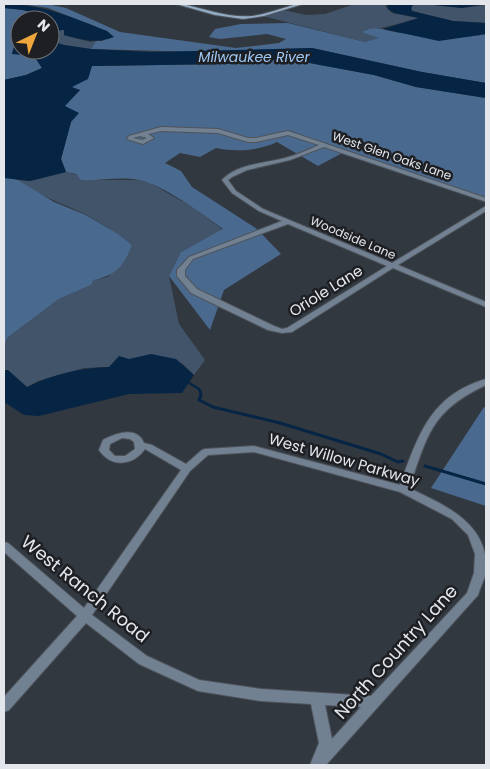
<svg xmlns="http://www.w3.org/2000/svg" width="490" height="769" font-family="Poppins,sans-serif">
	<rect width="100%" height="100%" fill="#323840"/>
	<!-- green -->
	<g fill="#42546a">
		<path d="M351 4H386L387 5 385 6 392 13 418 18C416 19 383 28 380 28 372 29 369 28 361 32L381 38 365 42 263 16 283 10 306 15 325 14 352 5Z"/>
		<polygon points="424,4 462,8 486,5 486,23 453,21 412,11 411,8 413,5"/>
		<polygon points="61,30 64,30 64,35 90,42 96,41 91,49 64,45 50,41 50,35"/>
		<path d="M66 172 94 180H138L150 183 194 208 223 230 181 252 169 276 179 324 205 360 194 375 183 364 151 354 110 367 84 368 38 381 27 387 8 371 4 370V349L7 338 59 299 91 285 94 280 108 277 132 245C118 234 103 224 87 215 62 203 41 197 18 180L30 181Z"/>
	</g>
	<!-- forest -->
	<g fill="#4a698e">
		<path d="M22 4H47L66 8 120 32 236 48 279 43 286 39 267 34 220 39 209 37 215 29 241 24 288 23 365 42 379 38 361 32C378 24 384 31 402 33 430 37 459 40 486 34V83L422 72 312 48 197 52 91 49 96 41H103L106 31 48 8Z"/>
		<path d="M4 8C17 9 34 10 44 19L20 20V43L14 47 12 53 34 56 42 68 26 75 4 80Z"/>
		<path d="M288 59 374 75 416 87 486 98V199L346 151 318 166 277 142C258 151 236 152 216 148L200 157 180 153 165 163 181 171 192 187 257 229 281 254 224 290 210 330 169 276 181 252 223 229C202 214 164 185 139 180 120 176 100 181 81 180L76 174 66 172 61 159 71 122 64 106 80 90 71 88 92 66 225 64Z"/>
		<path d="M7 177 18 180 54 202 86 215 118 234 132 245C124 266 116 275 94 280L91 285 59 299 7 338 4 349V178Z"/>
		<polygon points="484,407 486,408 486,506 431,488"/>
	</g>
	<!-- water -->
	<g fill="#062545">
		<path d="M4 4C41 4 72 17 107 31L114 37C95 44 84 40 64 35V30H61L50 35V20H43L44 18 42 16 23 10 4 8Z"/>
		<polygon points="387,4 486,4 462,8 424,4 413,5 411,8 412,11 453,21 486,23 486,34 439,41 383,29 419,18 394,13 388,9"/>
		<polygon points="50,41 64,45 91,49 151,52 312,48 422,72 486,83 486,98 416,87 374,75 288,59 225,64 92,66 88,79 72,87 80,90 65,106 79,113 71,122 61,159 66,172 30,181 4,178 4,80 26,75 42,68 34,56 12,54 14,47 20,43 20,50 50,50"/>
		<path d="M151 354 176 359 194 375 182 393 129 394 39 416 24 415 4 402V370H8L27 387C53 374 81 368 109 367L119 356 129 359Z"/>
	</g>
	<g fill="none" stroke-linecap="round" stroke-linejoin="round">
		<!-- stream-far1 -->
		<polyline stroke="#062545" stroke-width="2.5" points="189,383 199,389 200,392"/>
		<!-- stream -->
		<g stroke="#062545" stroke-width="3">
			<polyline points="200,391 201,395 199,400 213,407 280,423 381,454 398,462 403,461"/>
			<polyline points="425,466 486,484"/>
		</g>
		<defs>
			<g id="street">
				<path d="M161 127 218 129 248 138H256L288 131 486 198V202L484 201 324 147 290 160 247 170 232 177 228 180 236 191 263 209 392 263 486 206V211L398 265 486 302V307L393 268 292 332 282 333 268 330 191 293 177 276V270L189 257 282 221 259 211 232 193 222 180C238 163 264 164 285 158 297 155 308 150 319 145L288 135 256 142H248L218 133 161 131 148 134 154 138 143 144 127 139 129 136ZM140 136 147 138 142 140 133 138ZM288 224 387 266 287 328 282 329 274 326 197 289 185 276V270L193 259Z"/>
				<path d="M486 379V385C431 411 428 434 409 488 444 505 490 523 486 573 484 580 480 588 478 595L326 765H310L319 743 311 704 261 701 198 691 139 664 86 623 9 710 4 712V697L77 616 4 552V542L8 543 84 608 181 470 145 449C133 466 111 468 99 450L103 440C115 434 136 425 144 443L152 445 186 464 202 450 205 449 254 446 400 485C418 436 430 395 486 379ZM122 438 130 439 134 442 135 449 125 456H115L109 450 110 444ZM254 452 400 492 452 519 468 535 475 554 474 573 467 593 371 696 261 689 199 680 147 656 92 615 190 471 208 455ZM325 705 361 707 332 739Z"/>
			</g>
			<path id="secondary" d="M176 4H182C205 9 228 18 252 16 267 14 282 8 297 4H303L264 16 243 19 215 15Z"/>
		</defs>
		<!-- street casing -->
		<use href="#street" stroke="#4e545c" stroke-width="2"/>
		<!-- secondary casing -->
		<use href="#secondary" stroke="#4e545c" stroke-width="2"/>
		<!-- street -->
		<use href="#street" fill="#728192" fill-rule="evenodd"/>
		<!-- secondary -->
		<use href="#secondary" fill="#93aac5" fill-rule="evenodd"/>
	</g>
	<g text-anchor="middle" stroke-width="5" stroke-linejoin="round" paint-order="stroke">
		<!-- far-street labels -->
		<g font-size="12" fill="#e3e7ec" stroke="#1d1f23">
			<text transform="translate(392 156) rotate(19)" y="4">West Glen Oaks Lane</text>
			<text transform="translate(353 238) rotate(23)" y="4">Woodside Lane</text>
		</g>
		<!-- far-water labels -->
		<g font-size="14" font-style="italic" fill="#a0c9f8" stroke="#1d1f23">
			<text x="254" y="62">Milwaukee River</text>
		</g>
		<!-- street labels -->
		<g font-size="15" fill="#e3e7ec" stroke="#1d1f23">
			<text transform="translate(326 291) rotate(-32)" y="5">Oriole Lane</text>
			<text transform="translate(344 460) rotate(16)" y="5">West Willow Parkway</text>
		</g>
		<!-- near-street labels -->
		<g font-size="18" fill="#e3e7ec" stroke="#1d1f23">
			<text transform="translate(85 589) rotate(39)" y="6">West Ranch Road</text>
			<text transform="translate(396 652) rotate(-48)" y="6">North Country Lane</text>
		</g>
	</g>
	<!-- border -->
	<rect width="490" height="769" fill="none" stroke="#e3e7ec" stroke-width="10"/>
	<!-- north arrow -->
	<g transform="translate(35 35) rotate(43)"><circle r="24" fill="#1d1f23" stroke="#6c6f73"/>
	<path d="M0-4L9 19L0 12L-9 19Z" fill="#efa73d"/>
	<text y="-8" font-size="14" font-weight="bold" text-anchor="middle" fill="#e3e7ec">N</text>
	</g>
</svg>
